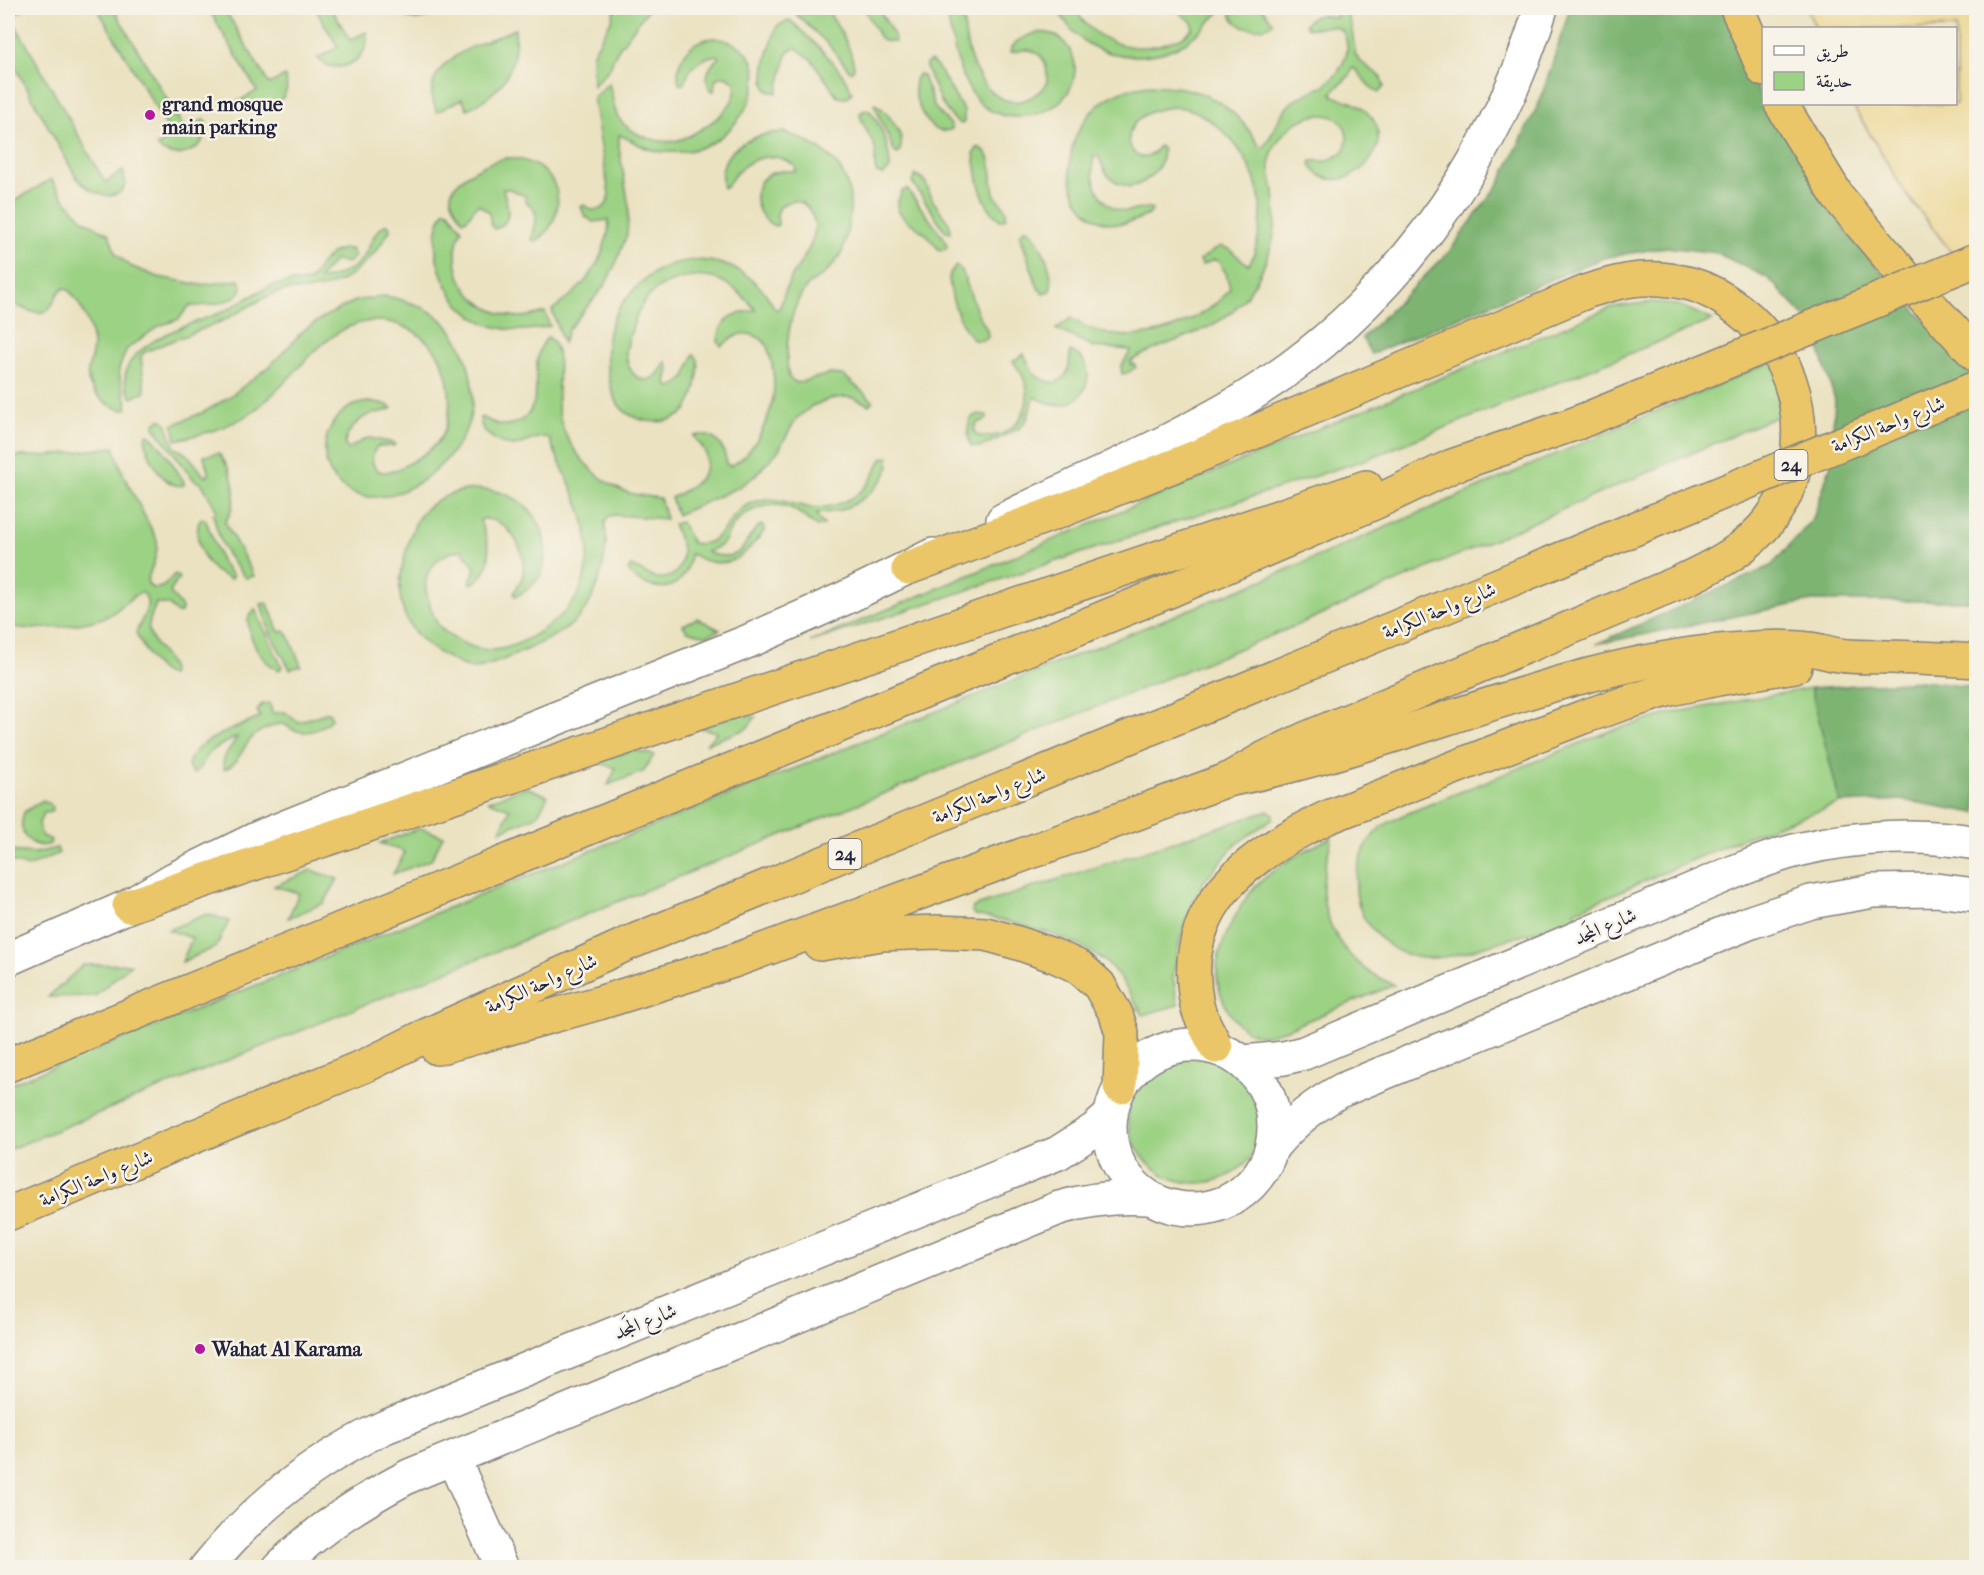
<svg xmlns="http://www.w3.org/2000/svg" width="1984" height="1575" font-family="'IM FELL French Canon',Amiri,serif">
	<rect width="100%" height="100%" fill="#f7f3e8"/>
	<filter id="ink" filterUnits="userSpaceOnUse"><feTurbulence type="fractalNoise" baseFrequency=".0167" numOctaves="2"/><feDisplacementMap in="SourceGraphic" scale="12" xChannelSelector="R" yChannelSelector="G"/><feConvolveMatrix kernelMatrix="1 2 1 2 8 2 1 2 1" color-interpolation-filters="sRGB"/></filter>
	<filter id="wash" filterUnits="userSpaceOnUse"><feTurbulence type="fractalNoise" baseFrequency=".008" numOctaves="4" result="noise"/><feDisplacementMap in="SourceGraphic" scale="24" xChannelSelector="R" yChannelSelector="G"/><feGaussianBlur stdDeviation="1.35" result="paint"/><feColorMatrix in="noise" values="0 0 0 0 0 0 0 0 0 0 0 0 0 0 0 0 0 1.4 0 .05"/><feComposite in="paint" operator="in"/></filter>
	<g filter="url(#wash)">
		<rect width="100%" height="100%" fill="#ebe2c1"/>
		<!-- green -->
		<g fill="#9cd284" stroke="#5f7a60" stroke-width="1.5">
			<path d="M8 8H25L11 17 105 182 123 171 126 184C115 207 88 191 76 177L8 54Z"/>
			<path d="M97 8H113L185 130 205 119C215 146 175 167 157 146L173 137Z"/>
			<path d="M208 8H224L269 84 285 76C287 82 288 88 285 94 283 99 279 101 274 104 261 112 248 117 237 102L257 91Z"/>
			<path d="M315 8H331L350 40 366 32C374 58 335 80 318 58L338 47Z"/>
			<path d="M405 8H443C428 17 414 28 399 11Z"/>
			<polygon points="615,8 649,8 619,48 613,59 610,68 593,86 592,55 612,19"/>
			<path d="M805 8H826C837 26 852 46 854 68L852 71H850L829 45 796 14 795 11Z"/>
			<polygon points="864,8 878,8 894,35 895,42 884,41 880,38"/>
			<path d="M947 8H963C964 19 964 33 967 45 975 85 1009 125 1046 85 1049 71 1046 53 1029 50 1023 49 1016 52 1010 52 1013 38 1039 29 1052 34 1066 39 1076 57 1075 70 1073 117 1005 132 977 100 957 76 953 43 947 14Z"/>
			<path d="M1057 8H1075C1092 42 1134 55 1169 42 1179 39 1187 36 1193 28L1192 22 1181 14 1178 8H1223C1212 20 1200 33 1186 42 1157 60 1116 61 1087 43 1074 35 1064 21 1057 8Z"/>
			<path d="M1228 8H1262L1273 23C1264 31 1245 30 1236 22 1232 18 1230 13 1228 8Z"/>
			<path d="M1335 8H1345L1351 25 1356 56 1360 61 1380 76 1384 87 1379 92C1367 88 1363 76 1354 68L1352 69 1350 75 1331 93 1333 96C1343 99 1353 101 1362 108 1411 145 1337 208 1310 165L1311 161H1327L1343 153C1350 139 1348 120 1330 116 1303 110 1276 134 1270 160 1268 170 1273 182 1274 192 1275 203 1276 216 1275 228 1272 252 1259 280 1244 299 1213 337 1170 337 1133 360L1131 361V365L1134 364 1136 367 1129 372 1122 374 1121 367 1131 350 1094 347 1056 329 1071 318C1110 345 1159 339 1199 315 1211 308 1223 300 1230 288L1226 273 1218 261 1214 260 1202 265 1200 260 1220 246 1229 249 1247 264H1249C1254 257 1256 247 1258 238 1270 189 1243 140 1200 114 1188 107 1174 106 1160 109 1104 123 1137 181 1159 146L1162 148C1166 167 1147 183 1130 187 1109 181 1105 175 1098 155L1094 157C1089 179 1100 209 1126 211 1134 211 1142 208 1150 208L1152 210 1150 214C1054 264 1036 101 1143 86 1153 84 1164 86 1174 87 1215 92 1240 113 1260 147L1263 148C1274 135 1277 116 1290 104 1300 94 1314 92 1326 84 1337 77 1348 58 1347 45 1346 36 1344 30 1335 27 1327 25 1316 30 1307 28L1305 25C1313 11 1324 15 1337 18Z"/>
			<path d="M790 20C811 40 841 65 852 92L847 98 838 97 811 59 796 48 788 51 777 93 768 91C757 78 772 41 777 26Z"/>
			<path d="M515 29C518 68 503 93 467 109L462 99 437 112C435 106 432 100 432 94 431 55 487 42 515 29Z"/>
			<path d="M715 38C785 49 752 123 708 145 694 151 677 153 662 152 646 151 633 140 619 135V148L629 207 627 234 617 261 605 285 568 330 563 343 552 310C577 292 597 274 605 243 608 235 610 228 608 220L593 222 585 216 581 207 584 205 591 210 601 209 607 204 609 194 593 98 609 83C612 93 613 106 617 115 621 124 630 129 638 134 648 139 663 143 674 141 694 138 746 105 734 81L726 76 717 78 715 81 714 91 710 90C703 77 709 66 719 57L717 55C700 58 688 68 684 84H679C674 60 690 39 715 38Z"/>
			<path d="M931 61 938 68 964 111V122L962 124C945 118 932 83 926 67V64Z"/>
			<path d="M919 74 923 76 935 108 951 125 952 129C947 131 942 132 937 130 923 123 906 86 919 74Z"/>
			<path d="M874 104C884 107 900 129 901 139 902 145 901 149 898 154L895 153Z"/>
			<path d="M865 110 870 111C882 124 890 151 890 169L883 175 877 173C872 165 877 158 875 149 872 136 861 126 860 113Z"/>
			<path d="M783 132C830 147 859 174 848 227 846 236 845 246 841 254 835 263 828 271 819 278 816 280 811 282 808 285 788 309 784 350 789 378L797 383 829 374 843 375 873 401 869 405 855 398 844 397 830 399 812 406 796 419 778 451 755 476 737 488 677 515 671 498C689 489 713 476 705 452 703 446 697 442 694 436 713 431 726 446 726 464L730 466C755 455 774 412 774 386 774 373 771 356 766 344 759 335 744 330 733 337 729 339 726 344 721 346L718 341C721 314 736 314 756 310 736 287 717 271 685 278 654 284 639 301 631 332 629 339 626 347 626 354 627 369 639 388 655 376 660 373 663 366 666 362L669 368 666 383 669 387C688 384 687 368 694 354 700 359 699 371 697 379 696 389 692 401 687 409 671 429 631 424 618 404 607 385 604 354 609 332 611 321 618 309 625 300 634 289 643 279 655 272 698 246 754 265 775 309H779C783 299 785 288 791 278 801 260 824 235 811 213 809 209 806 205 802 203 794 199 786 202 780 207L777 214 778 225 775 226C755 218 748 187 768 175 778 169 787 172 796 171L795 166C770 146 740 161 727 187L723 188C715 149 751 134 783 132Z"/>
			<path d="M978 147C998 155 988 180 995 195 1000 205 1010 207 1005 219L1000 220C980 204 977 177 974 153Z"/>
			<path d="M506 158C520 158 535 163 545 172 567 192 558 228 535 242L532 240C534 224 543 213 526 202L525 196 510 189H503C507 203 515 223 494 229L491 225 489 212 479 205 476 206 467 219 463 220C459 216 458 213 455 208 453 204 450 199 451 194 455 177 491 161 506 158Z"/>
			<polygon points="915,175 924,179 933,201 949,223 951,233 946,232 912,182"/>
			<path d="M51 179 65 200 84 220 109 234 116 254 130 266 158 277 201 285 239 280 242 287C238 304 204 306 189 306L179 319 159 326 127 349 119 368 120 378 127 403V408L123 410C106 406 85 390 88 371 89 362 94 353 93 343 91 325 80 300 66 288 50 291 59 319 30 311 22 309 16 304 8 302V205Z"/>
			<polygon points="907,189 945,240 947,245 946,249 939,250 927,235 905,219 898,211 897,204 902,191"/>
			<path d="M445 210 449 211 462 230C455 242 455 254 457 267 462 296 493 317 522 317 530 316 538 314 545 312L550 326C494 340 451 317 437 259 434 244 436 223 445 210Z"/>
			<path d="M387 224 389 225 390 230C372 261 347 287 309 290 294 291 288 288 273 294 256 301 241 312 224 320 198 332 170 340 143 353L141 357 145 392 132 398C100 350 190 324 220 313 237 306 252 294 269 287 282 282 296 282 310 281 320 265 329 247 351 249L355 256 348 263 335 260 321 276 320 280C335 277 352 271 362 259 371 247 372 231 387 224Z"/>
			<path d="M1024 229H1028C1040 239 1056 276 1050 291L1043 293 1038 288 1020 235Z"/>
			<path d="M956 266 962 271 977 312 987 330 988 337 985 340H974C959 325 952 301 949 280L950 273Z"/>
			<path d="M385 296C406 300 431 308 446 324 469 350 480 394 467 427 462 440 454 451 445 461 427 480 405 494 378 497 336 500 311 459 333 423 340 413 349 405 362 403 370 401 385 402 392 408 384 413 376 412 368 415 358 420 345 433 345 445L348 449 365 439 370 438 393 443 395 444 394 446H378C370 454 370 467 381 472 393 473 401 468 411 462 422 456 435 448 442 436 453 415 451 386 443 365 437 348 421 334 405 327 335 298 300 379 252 412 229 428 203 434 176 440L173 425 206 411 229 397 270 366 304 330 324 317 355 301Z"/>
			<polygon points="1653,302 1681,306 1713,320 1367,459 810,642 1214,472 1612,307"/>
			<path d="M548 337C565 348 556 388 558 407 561 440 587 471 615 487 628 495 645 496 660 498L666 519 615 515 609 516 605 522C605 528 606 534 606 540 606 557 598 590 588 605 584 612 577 620 571 625 555 637 489 670 471 668 464 667 457 663 450 659 423 646 400 623 400 590 399 573 411 525 422 513 463 469 547 488 545 554 545 575 534 588 516 596L514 595C515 587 522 582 523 573 527 550 508 517 482 519L480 521C490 543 497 571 471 584L469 582 475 570 473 564 462 550C448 552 440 556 432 567 423 578 425 590 429 602 431 610 434 620 440 627 451 640 476 651 493 650 521 648 565 619 578 594 584 583 587 567 588 554 589 512 564 476 549 438 527 433 521 458 493 438 485 433 481 428 480 418L482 417C494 424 505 428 518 422 550 406 524 360 548 337Z"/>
			<path d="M1070 351C1099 361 1090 402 1061 405 1051 406 1044 400 1034 397L1027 419 1020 428 981 447 971 446C965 433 967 407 987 416V419L977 423 974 429 976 435C1003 443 1030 420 1027 390 1026 379 1019 370 1013 361L1024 354C1032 371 1034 380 1055 383 1071 376 1069 366 1070 351Z"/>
			<polygon points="1778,359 1791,410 1295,626 8,1150 8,1085 1270,577"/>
			<path d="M159 420H163L166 423 175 448C190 453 196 466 205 477L209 475 204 456 219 453C234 474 241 499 225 522L254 576 246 578C225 556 220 543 213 514L217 511 202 484 194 480 154 427 155 423Z"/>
			<path d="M148 434C160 441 176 469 184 482V485C163 490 147 455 145 438Z"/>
			<path d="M114 447 124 476 157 540C158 557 151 567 147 582L152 588C166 589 165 583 175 574L179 578 170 592 182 608 181 613H177L169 605 156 603C154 611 147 622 149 631 152 647 177 663 171 676 155 673 143 647 136 633 141 619 155 604 142 592 133 594 119 610 108 616 91 624 23 635 8 624V456H45Z"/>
			<path d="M889 457C893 480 860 503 841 510 833 512 825 513 817 514L818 518 824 525 818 527C808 522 802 513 791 508 771 500 745 509 732 527 728 532 728 538 723 543 719 548 712 549 707 552 712 555 719 556 726 556 747 556 746 533 761 525L764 527V531C749 550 735 569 707 561 701 560 695 555 690 554 688 582 669 595 643 583 636 579 632 577 628 570L631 566C640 569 650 577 657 578 663 579 671 577 675 573 689 558 680 541 673 524L681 522 692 543C723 549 725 516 749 504 770 493 786 503 807 507 827 510 853 502 866 486 874 478 876 467 883 458Z"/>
			<path d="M203 518 206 521 222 563 233 576 231 579C226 576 218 574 214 570 201 557 193 536 200 519Z"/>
			<polygon points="266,603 268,604 278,630 280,632 285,631 289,636 301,666 290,669 271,635 261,604"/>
			<path d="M255 609 282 667 279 670C260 662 248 638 248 618Z"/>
			<polygon points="697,618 720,630 707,636 687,631 683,625"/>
			<path d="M1811 688 1840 803 1738 840 1575 911 1579 921C1551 928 1522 935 1495 943 1473 949 1451 959 1428 958 1391 958 1358 925 1356 889 1355 868 1363 845 1378 830 1384 824 1394 820 1401 816L1610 731 1672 713Z"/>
			<path d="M270 703 272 713 285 712 298 722 329 712 332 718C323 728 308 736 294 730 289 729 287 724 282 724 277 724 272 726 268 728 262 730 256 733 252 738 242 747 237 767 224 769 220 757 232 747 237 737 225 743 212 748 205 759 200 767 202 768 194 774L188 767C191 739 240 728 260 717L257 711 262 704Z"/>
			<polygon points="739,714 756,717 746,729 706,744 717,732 700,728"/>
			<polygon points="634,750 654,755 643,772 608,785 616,768 595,762"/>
			<polygon points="526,787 548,796 537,816 500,831 510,809 488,801"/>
			<path d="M43 800 50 804 52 808 51 812 44 813 39 823 41 835 51 840 50 844C38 849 24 841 22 828 21 823 23 816 24 812Z"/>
			<path d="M1268 811 1273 813V818L1235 845 1204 881 1191 906 1180 940 1173 977 1178 1005 1143 1015C1133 1000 1124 981 1112 968 1082 937 1016 923 975 915L972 912 973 907Z"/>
			<polygon points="420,828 443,836 431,860 393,874 405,852 380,843"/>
			<path d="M1332 837C1328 855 1322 874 1323 893 1324 922 1343 952 1365 969 1374 976 1384 980 1394 985L1287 1029C1279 1032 1270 1036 1261 1035 1233 1033 1215 992 1217 968 1218 945 1240 903 1256 886 1278 864 1305 850 1332 837Z"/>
			<polygon points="57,848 59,853 28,867 8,860 8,851 36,853"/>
			<polygon points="311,870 338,879 324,903 288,918 299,893 274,886"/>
			<polygon points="207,914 229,921 216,947 182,962 192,938 168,930"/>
			<polygon points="131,964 95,996 48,997 83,965"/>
			<circle cx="1197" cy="1114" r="69"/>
		</g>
		<!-- forest -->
		<g fill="#7db472" stroke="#506b56" stroke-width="1.5">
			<polygon points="1570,8 1723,8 1764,104 1766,104 1845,231 1976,378 1976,601 1812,601 1596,644 1771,566 1813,519 1830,467 1835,400 1820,351 1805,317 1768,278 1717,253 1666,247 1603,258 1371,354 1362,338 1448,253 1500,182 1540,101"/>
			<polygon points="1922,681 1976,688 1976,813 1903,800 1840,803 1811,688"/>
		</g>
		<!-- sand -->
		<polygon fill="#eeda9e" stroke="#887e6c" stroke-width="1.5" points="1806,8 1976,8 1976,284 1904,191 1852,104 1956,104 1956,28 1816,28"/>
	</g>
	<g filter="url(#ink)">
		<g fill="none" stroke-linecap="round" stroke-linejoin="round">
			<defs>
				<g id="minor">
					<path d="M1003 520C1081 481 1163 447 1239 402 1384 315 1493 169 1541 8"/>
					<polyline points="8,959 129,906 174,879 258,838 749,641 845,598 933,555"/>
					<circle cx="1192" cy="1127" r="82"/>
					<path d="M1244 1062 1284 1058 1304 1053 1715 880C1743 868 1772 856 1802 849 1855 836 1923 833 1976 843"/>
					<path d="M1273 1146C1293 1122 1314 1105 1342 1090L1751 922 1811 902 1873 891 1936 890 1976 895"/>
					<polyline points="453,1458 502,1568"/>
					<path d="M206 1568C255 1507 314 1460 385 1427L1058 1153 1094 1130 1111 1115"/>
					<path d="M279 1568C317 1529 362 1501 409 1476L1059 1208C1089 1199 1117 1196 1149 1198"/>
				</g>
				<g id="highway">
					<polyline points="1737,8 1764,70"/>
					<polyline points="1781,104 1838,197 1919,293 1976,355"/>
					<path d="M908 568 1068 508 1198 456 1588 291C1626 279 1651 274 1691 284 1708 289 1725 299 1739 310 1802 358 1819 453 1771 518 1748 549 1716 565 1682 581L1307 738 1265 758 1227 780"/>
					<polyline points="129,906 1366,487"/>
					<polyline points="820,944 882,934 937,932 986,934 1021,944 1055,956 1079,967 1099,985 1116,1014 1122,1033 1120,1087"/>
					<path d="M1216 1047C1210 1034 1200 1019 1197 1005 1177 907 1247 855 1326 818L1583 717 1625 703 1670 689 1718 679 1795 666"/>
					<path d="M437 1048 599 1003 733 961 1227 780C1391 749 1543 671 1709 652 1740 649 1779 645 1809 649 1820 650 1830 654 1840 655 1857 658 1874 656 1890 657 1919 658 1948 659 1976 661"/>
					<polyline points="8,1065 1169,591 1374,503 1452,466 1577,423"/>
					<polyline points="8,1214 371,1063 425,1036 629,943 1605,541"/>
				</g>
			</defs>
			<!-- minor casing -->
			<use href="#minor" stroke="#86827e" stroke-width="36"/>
			<!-- highway casing -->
			<use href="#highway" stroke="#86827e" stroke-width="36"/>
			<!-- minor -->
			<use href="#minor" stroke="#fff" stroke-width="33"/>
			<!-- highway -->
			<use href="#highway" stroke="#ebc669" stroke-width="33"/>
			<defs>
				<g id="highway-bridge">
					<polyline points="1577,423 1976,260"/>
					<polyline points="1605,541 1976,388"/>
				</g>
			</defs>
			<!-- highway-bridge casing -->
			<use href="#highway-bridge" stroke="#86827e" stroke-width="36" stroke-linecap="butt"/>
			<!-- highway-bridge -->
			<use href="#highway-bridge" stroke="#ebc669" stroke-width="33"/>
		</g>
	</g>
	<!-- markers -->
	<g fill="#b5179e" stroke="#f7f3e8" stroke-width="2">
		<circle cx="150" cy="115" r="6"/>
		<circle cx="200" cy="1349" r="6"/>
	</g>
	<g text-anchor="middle" stroke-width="5" stroke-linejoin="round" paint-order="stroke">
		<!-- shield labels -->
		<g fill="#f7f3e8" stroke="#62616f" stroke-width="1.5">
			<rect x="1774.5" y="450" width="33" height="30" rx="4.5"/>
			<rect x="828.5" y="839" width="33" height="30" rx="4.5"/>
		</g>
		<g font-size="18" font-weight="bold" fill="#22223b">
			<text x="1791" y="471">24</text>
			<text x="845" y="860">24</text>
		</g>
		<!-- poi labels -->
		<g font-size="20" font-weight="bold" fill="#22223b" stroke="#f7f3e8" text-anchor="start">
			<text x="162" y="111">grand mosque<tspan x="162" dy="23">main parking</tspan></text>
			<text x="212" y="1356">Wahat Al Karama</text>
		</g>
		<!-- street labels -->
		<g font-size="20" fill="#22223b" stroke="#f7f3e8">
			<text transform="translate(1888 424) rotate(-22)" y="7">شارع واحة الكرامة</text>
			<text transform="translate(1439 610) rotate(-22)" y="7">شارع واحة الكرامة</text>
			<text transform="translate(989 795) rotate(-22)" y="7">شارع واحة الكرامة</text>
			<text transform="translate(1605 926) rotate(-23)" y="7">شارع المَجد</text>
			<text transform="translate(541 983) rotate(-24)" y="7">شارع واحة الكرامة</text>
			<text transform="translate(96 1178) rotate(-22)" y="7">شارع واحة الكرامة</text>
			<text transform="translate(645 1321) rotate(-22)" y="7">شارع المَجد</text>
		</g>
	</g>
	<!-- margin -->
	<rect width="1984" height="1575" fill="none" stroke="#f7f3e8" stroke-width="30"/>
	<!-- legend -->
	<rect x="1762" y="27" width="195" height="78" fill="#f7f3e8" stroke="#a29fa3" stroke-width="1.5"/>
	<rect x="1774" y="46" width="30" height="9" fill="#ffffff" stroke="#a29fa3" stroke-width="1.5"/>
	<text x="1816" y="57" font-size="18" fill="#22223b">طريق</text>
	<rect x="1774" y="72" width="30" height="18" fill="#9cd284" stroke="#a29fa3" stroke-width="1.5"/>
	<text x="1816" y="87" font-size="18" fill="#22223b">حديقة</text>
</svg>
